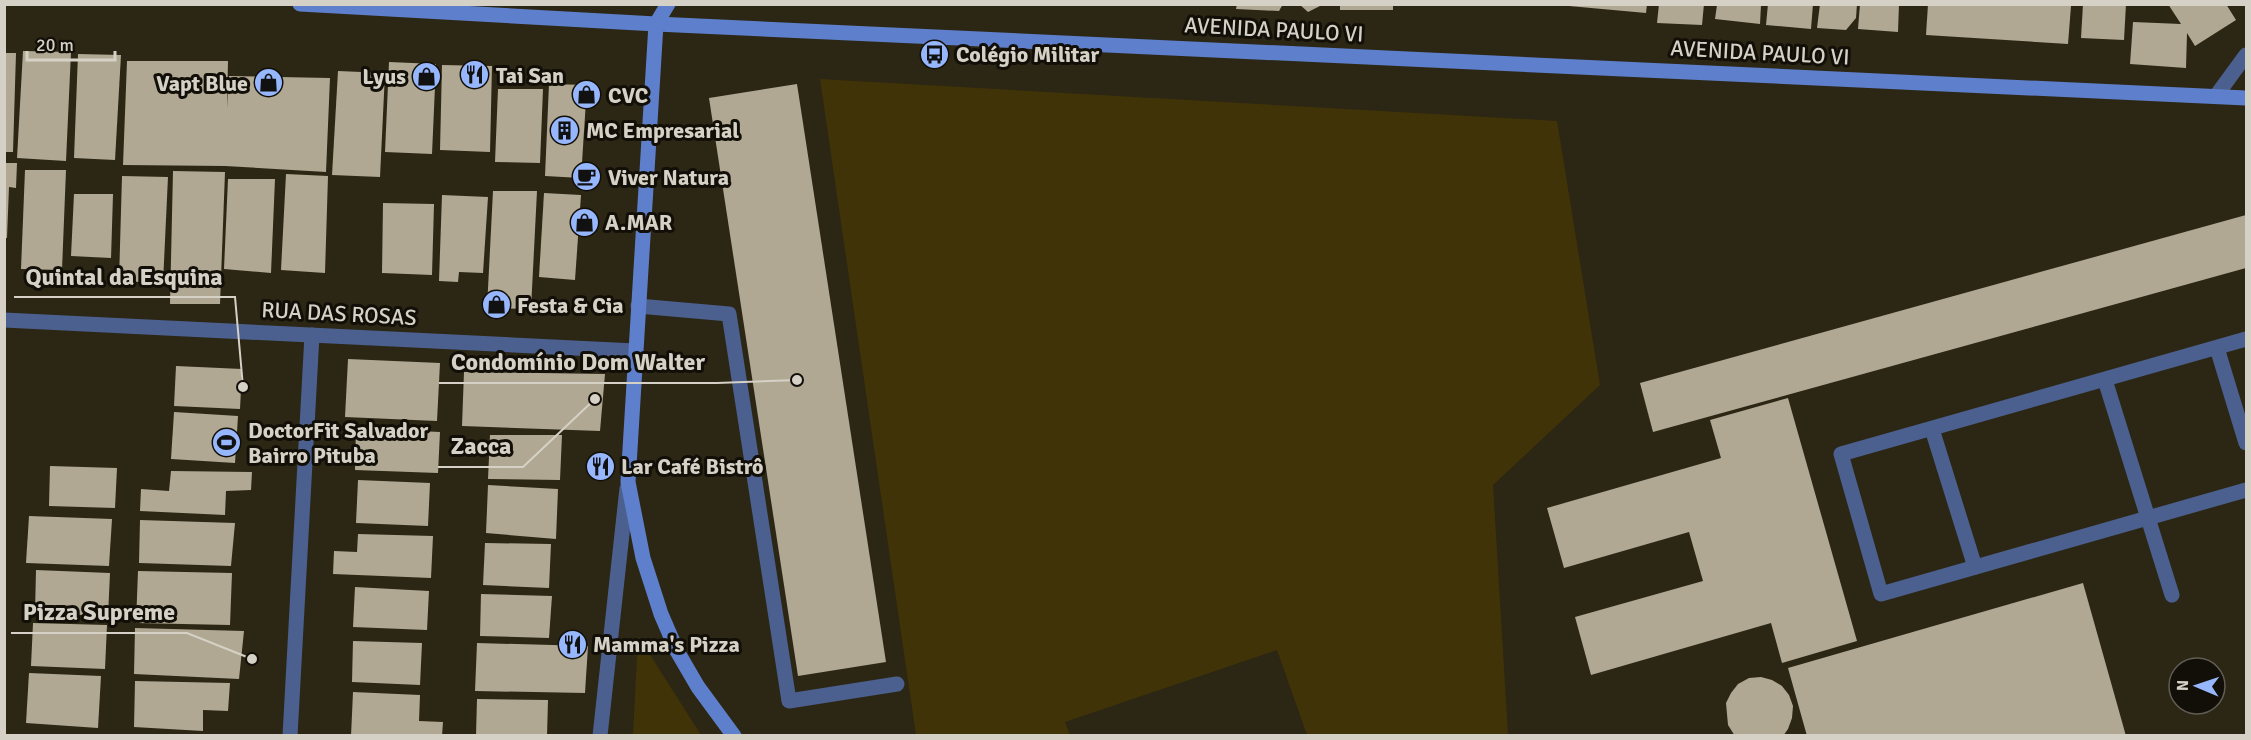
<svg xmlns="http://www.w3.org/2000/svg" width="2251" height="740" font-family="Signika,sans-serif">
	<rect width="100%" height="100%" fill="#2c2614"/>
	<!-- green -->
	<g fill="#413308">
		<polygon points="820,79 1557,121 1600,385 1493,485 1508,735 1307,735 1277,650 1065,722 1070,735 916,735"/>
		<polygon points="638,636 701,735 633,735"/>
	</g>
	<!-- building -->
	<g fill="#b0a893">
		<polygon points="1237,4 1283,4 1279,11 1236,9"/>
		<polygon points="1299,4 1324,4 1308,12"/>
		<rect x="1340" y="4" width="53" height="6"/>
		<polygon points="1569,4 1647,4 1646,13 1569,6"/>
		<polygon points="1659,4 1704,4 1702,25 1657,23"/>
		<polygon points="1768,4 1813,4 1811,29 1766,25"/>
		<polygon points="1820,4 1857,4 1856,18 1846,30 1817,28"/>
		<polygon points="1860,4 1899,4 1898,32 1858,29"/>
		<polygon points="1928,4 2071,6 2068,44 1926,35"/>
		<polygon points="2083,4 2126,4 2124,40 2081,38"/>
		<polygon points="2168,4 2226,4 2236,20 2195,46 2187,33 2186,68 2130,64 2133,22 2181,24"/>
		<polygon points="1717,5 1761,5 1760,24 1715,19"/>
		<polygon points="23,51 71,52 66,161 17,158"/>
		<polygon points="4,53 16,53 13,152 4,152"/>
		<polygon points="78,54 121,55 115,160 74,158"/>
		<polygon points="127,61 228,61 227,108 229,76 330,78 326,172 225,166 123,165"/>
		<polygon points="389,62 436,64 432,154 385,152"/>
		<polygon points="442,65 492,66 490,152 440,150"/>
		<polygon points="338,71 385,73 380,177 332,175"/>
		<polygon points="549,84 587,85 581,178 545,176"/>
		<polygon points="797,84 886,662 798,676 709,98"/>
		<polygon points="498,89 543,89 540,163 495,162"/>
		<polygon points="5,163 17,163 16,188 9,187 7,238 5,238"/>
		<polygon points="25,170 66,170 62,270 21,269"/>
		<polygon points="173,171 225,172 220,304 170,304"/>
		<polygon points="286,174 328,176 325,273 281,270"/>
		<polygon points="122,176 168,177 163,283 119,281"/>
		<polygon points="228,179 275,179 271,273 224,269"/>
		<polygon points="493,191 537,191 531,309 487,308"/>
		<polygon points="544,193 581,195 575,280 539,277"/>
		<polygon points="74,194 113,194 111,258 71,256"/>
		<polygon points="442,195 488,197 483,273 459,272 458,282 439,281"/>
		<polygon points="383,203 434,204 432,275 382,273"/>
		<polygon points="2246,215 2246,268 1653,432 1640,383"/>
		<polygon points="348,359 440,363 437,421 345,417"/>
		<polygon points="176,366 242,369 240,409 174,406"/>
		<polygon points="464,372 605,374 600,431 462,426"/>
		<polygon points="1788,398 1857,641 1782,663 1771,623 1591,675 1575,617 1703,581 1689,532 1564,568 1547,508 1721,458 1710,420"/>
		<polygon points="174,412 238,416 235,463 171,459"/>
		<polygon points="356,428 440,432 438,473 355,470"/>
		<polygon points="490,435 562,435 560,480 488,479"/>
		<polygon points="50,466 117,468 115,508 49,506"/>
		<polygon points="171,471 252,472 251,490 226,491 225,515 140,511 141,489 169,491"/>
		<polygon points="358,480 430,483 428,526 356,523"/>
		<polygon points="488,485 558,489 556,539 486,533"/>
		<polygon points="29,516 112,519 109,566 26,563"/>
		<polygon points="140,520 235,523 231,566 139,563"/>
		<polygon points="358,534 433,536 431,578 333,574 334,551 357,552"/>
		<polygon points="485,543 551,544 549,588 483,585"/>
		<polygon points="36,570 110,573 108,616 35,613"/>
		<polygon points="138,571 232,573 230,625 136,623"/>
		<polygon points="2083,583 2126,736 1807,736 1788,668"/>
		<polygon points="355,587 429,591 427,630 353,627"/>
		<polygon points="481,594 552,596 549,638 480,636"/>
		<polygon points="33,623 107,625 105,669 31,666"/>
		<polygon points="135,628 244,631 239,679 134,674"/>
		<polygon points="353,641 422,643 420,685 352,682"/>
		<polygon points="477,643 588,646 585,693 475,691"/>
		<polygon points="29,673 101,676 98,728 26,723"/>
		<polygon points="1761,677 1772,680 1782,686 1789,695 1793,706 1792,718 1788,729 1783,736 1735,736 1728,725 1726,703 1731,693 1738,684 1749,678"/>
		<polygon points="135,681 230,683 228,711 203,710 203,731 134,727"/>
		<polygon points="353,692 420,695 419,721 443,722 442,736 351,736"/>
		<polygon points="477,699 548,700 547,736 476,736"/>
	</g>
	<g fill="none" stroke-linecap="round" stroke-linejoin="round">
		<!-- lane -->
		<g stroke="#4b608f" stroke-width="15">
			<polyline points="638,306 729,314 789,701 897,684"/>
			<polyline points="2246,339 1841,454 1881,594 2246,490"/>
			<polyline points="2217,348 2246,443"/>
			<polyline points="2105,380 2172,595"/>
			<polyline points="1932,429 1975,567"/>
		</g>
		<!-- street -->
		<g stroke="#4b608f" stroke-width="15">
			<polyline points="2216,96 2246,55"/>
			<polyline points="4,320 635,351"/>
			<polyline points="290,736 312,335"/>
			<polyline points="600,736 627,488"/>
		</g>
		<!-- secondary -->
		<g stroke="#5e7fcb" stroke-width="15">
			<polyline points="300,4 656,24 2246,98"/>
			<polyline points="668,4 656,24 628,482 643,558 661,614 677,651 698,687 734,736"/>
		</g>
	</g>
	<!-- icons -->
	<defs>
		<symbol id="bus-disc" viewBox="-11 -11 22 22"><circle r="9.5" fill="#96b6fd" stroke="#120f08"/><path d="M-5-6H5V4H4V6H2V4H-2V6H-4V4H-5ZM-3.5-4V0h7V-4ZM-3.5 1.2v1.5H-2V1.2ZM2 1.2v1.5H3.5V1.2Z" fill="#111"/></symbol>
		<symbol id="restaurant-disc" viewBox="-11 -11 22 22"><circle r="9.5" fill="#96b6fd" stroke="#120f08"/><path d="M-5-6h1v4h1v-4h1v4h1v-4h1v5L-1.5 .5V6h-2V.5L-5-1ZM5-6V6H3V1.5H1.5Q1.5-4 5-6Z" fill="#111"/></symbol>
		<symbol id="shop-disc" viewBox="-11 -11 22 22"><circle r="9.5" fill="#96b6fd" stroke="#120f08"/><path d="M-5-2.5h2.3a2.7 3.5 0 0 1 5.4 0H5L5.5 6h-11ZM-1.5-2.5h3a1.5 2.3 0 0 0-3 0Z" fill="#111"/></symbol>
		<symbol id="building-disc" viewBox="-11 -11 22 22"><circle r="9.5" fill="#96b6fd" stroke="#120f08"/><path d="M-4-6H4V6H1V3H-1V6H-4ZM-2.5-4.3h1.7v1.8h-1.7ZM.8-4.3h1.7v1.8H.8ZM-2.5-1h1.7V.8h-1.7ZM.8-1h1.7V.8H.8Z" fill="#111"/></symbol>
		<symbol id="cafe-disc" viewBox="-11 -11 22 22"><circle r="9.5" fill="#96b6fd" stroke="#120f08"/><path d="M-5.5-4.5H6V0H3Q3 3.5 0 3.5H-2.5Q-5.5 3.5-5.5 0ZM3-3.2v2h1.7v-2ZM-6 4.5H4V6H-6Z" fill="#111"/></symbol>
		<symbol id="stadium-disc" viewBox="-11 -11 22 22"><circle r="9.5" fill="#96b6fd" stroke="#120f08"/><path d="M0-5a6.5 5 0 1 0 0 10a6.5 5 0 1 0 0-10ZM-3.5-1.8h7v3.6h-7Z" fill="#111"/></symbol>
	</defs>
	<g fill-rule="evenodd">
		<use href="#bus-disc" x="918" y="38" width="33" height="33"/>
		<use href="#restaurant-disc" x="458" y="58" width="33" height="33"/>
		<use href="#shop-disc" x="410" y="60" width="33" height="33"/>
		<use href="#shop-disc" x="252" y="66" width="33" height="33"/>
		<use href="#shop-disc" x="570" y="78" width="33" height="33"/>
		<use href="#building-disc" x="548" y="114" width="33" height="33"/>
		<use href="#cafe-disc" x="570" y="160" width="33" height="33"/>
		<use href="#shop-disc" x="568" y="206" width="33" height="33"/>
		<use href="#shop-disc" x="480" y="288" width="33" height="33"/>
		<use href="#stadium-disc" x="210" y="426" width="33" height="33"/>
		<use href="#restaurant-disc" x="584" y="450" width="33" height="33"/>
		<use href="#restaurant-disc" x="556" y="628" width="33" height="33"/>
	</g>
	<g text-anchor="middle" stroke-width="6" stroke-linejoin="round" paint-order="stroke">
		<!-- street labels -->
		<g font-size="22" fill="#d5d1c6" stroke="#120f08">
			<text transform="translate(1274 29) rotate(3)" y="8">AVENIDA PAULO VI</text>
			<text transform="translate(1760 52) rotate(3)" y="8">AVENIDA PAULO VI</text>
			<text transform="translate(339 313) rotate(3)" y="8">RUA DAS ROSAS</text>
		</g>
		<!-- poi labels -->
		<g font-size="22" font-weight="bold" fill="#d5d1c6" stroke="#120f08" text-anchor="start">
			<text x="956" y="62">Colégio Militar</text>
			<text x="496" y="83">Tai San</text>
			<text x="406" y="84" text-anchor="end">Lyus</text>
			<text x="248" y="91" text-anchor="end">Vapt Blue</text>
			<text x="608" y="103">CVC</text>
			<text x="586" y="138">MC Empresarial</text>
			<text x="608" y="185">Viver Natura</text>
			<text x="605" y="230">A.MAR</text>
			<text x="517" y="313">Festa &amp; Cia</text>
			<text x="248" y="438">DoctorFit Salvador<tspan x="248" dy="25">Bairro Pituba</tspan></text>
			<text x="621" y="474">Lar Café Bistrô</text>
			<text x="593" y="652">Mamma's Pizza</text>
		</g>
	</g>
	<!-- callouts -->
	<path fill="none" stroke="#d5d1c6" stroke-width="2" d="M243 387L235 297H14M797 380L717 383H439M595 399L523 467H438M252 659L187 633H11"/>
	<g fill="#d5d1c6" stroke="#120f08" stroke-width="2">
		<circle cx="243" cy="387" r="6"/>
		<circle cx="797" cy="380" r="6"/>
		<circle cx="595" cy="399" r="6"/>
		<circle cx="252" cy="659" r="6"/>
	</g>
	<g font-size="24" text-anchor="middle" font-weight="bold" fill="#d5d1c6" stroke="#120f08" stroke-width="6" stroke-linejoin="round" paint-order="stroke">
		<text x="124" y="285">Quintal da Esquina</text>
		<text x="578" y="370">Condomínio Dom Walter</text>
		<text x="481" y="454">Zacca</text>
		<text x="99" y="620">Pizza Supreme</text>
	</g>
	<!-- border -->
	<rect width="2251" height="740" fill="none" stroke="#d5d1c6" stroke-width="12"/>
	<!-- north arrow -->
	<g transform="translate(2197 686) rotate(272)"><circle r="28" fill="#120f08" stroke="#605d54" stroke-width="1.5"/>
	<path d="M0-4.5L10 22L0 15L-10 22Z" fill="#96b6fd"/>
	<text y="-9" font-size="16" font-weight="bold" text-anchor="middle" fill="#d5d1c6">N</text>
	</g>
	<!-- scale -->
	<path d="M27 51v9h88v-9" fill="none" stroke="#d5d1c6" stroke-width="3"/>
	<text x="36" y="51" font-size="18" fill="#d5d1c6" stroke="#120f08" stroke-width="4.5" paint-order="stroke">20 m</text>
</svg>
